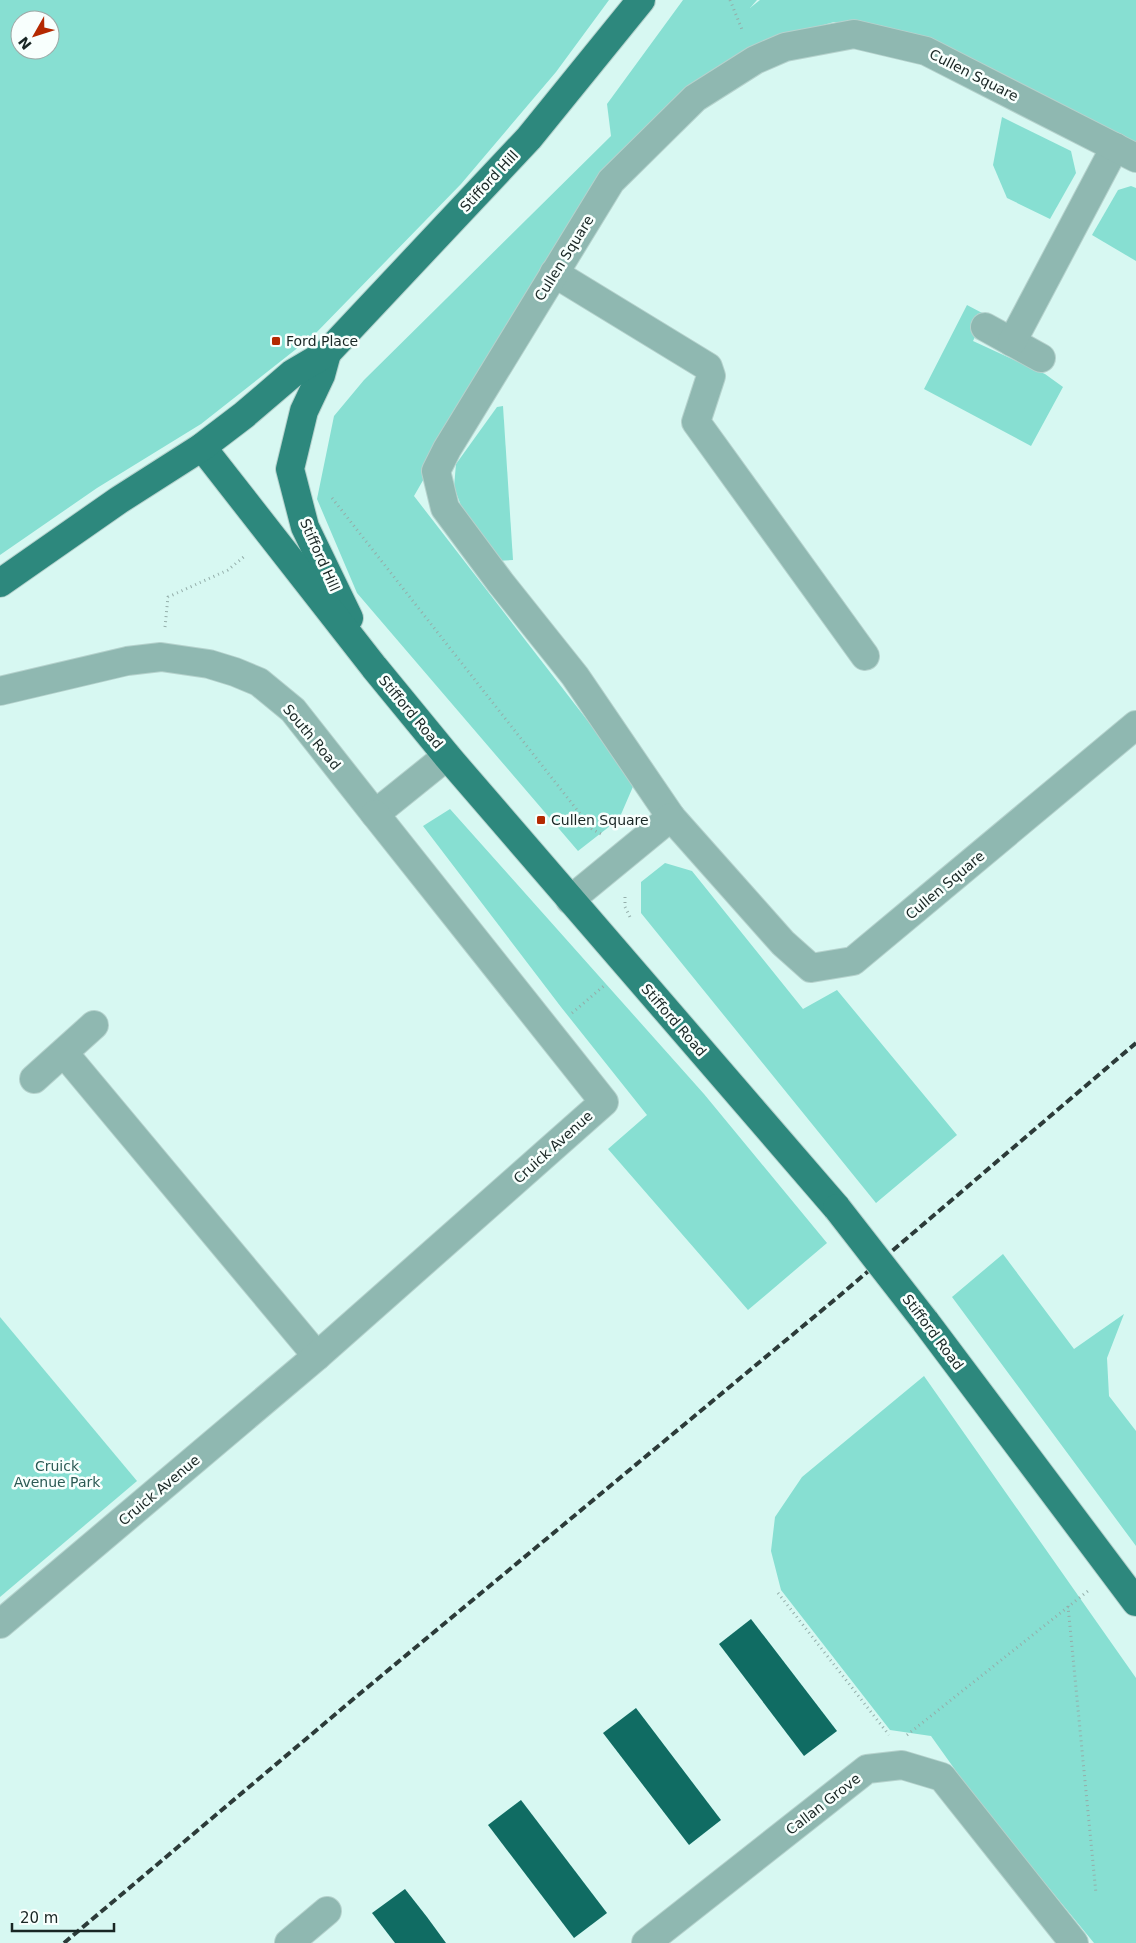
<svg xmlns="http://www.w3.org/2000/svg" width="1136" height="1943" font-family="'DejaVu Sans',sans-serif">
	<rect width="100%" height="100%" fill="#d7f8f2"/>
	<!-- green -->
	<g fill="#87dfd2" fill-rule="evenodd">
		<path d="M0 0H609L556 72 461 184 314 335 201 424 97 488 0 555ZM20 20H50V50H20Z"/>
		<polygon points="683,0 757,0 750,8 760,0 1136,0 1136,154 905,34 834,22 759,43 689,91 580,207 414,496 635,782 619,819 578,851 357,593 317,499 334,416 364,380 611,136 607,104"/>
		<polygon points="1002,117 1071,151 1076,173 1050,219 1007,198 993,165"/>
		<polygon points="1131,186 1136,188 1136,261 1092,235 1118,190"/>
		<polygon points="967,305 986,315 973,341 1045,374 1063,387 1031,446 924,389"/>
		<polygon points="503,406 513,560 495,561 466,519 454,487 456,464 497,407"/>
		<polygon points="450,809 704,1094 827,1243 748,1310 608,1149 647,1115 561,1007 423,826"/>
		<polygon points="665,863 692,871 803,1009 837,990 957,1135 876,1203 641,913 641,882"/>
		<polygon points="1003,1254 1074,1349 1124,1314 1107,1358 1109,1396 1136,1431 1136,1546 952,1297"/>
		<polygon points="0,1317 137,1481 0,1597"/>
		<polygon points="924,1376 1136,1678 1136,1943 1094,1943 976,1799 931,1736 890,1730 781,1590 771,1551 775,1517 802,1477"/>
	</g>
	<!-- building -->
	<g fill="#106c63">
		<polygon points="751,1619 837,1731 804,1756 719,1644"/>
		<polygon points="636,1708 721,1820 689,1845 603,1733"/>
		<polygon points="521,1800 607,1913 574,1938 488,1825"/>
		<polygon points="405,1889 427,1917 446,1943 395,1943 372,1913"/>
	</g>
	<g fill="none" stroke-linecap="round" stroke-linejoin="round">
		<defs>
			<g id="minor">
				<polyline points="554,273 708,367 711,376 696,422 865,656"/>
				<polyline points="985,327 1041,358"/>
				<polyline points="1012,342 1115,147"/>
				<polyline points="0,691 127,661 161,657 209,664 235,672 259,682 293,710 375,814 447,756"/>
				<polyline points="671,817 575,676 500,582 445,508 436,471 447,449 611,181 695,98 755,60 785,47 854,34 926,51 1136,158"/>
				<polyline points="570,900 671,817 783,943 811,968 853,961 1136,725"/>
				<polyline points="64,1053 317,1356"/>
				<polyline points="34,1079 94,1025"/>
				<polyline points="0,1624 317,1356 604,1102 375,814"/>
				<polyline points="289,1943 327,1911"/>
				<polyline points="646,1943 867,1769 902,1765 942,1777 1074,1943"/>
			</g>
			<g id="major">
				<polyline points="327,353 321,375 304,411 290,469 305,527 349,618"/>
				<polyline points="202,447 374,667 447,756 837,1208"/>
				<polyline points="0,583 119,500 202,447 244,415 293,373 327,353 529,138 641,0"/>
				<polyline points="925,1321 1136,1602"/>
			</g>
		</defs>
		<!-- minor casing -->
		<use href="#minor" stroke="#b5d2cd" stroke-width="30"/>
		<!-- major casing -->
		<use href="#major" stroke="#b5d2cd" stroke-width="30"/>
		<!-- path -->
		<g stroke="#94aeaa" stroke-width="3" stroke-dasharray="1 4" stroke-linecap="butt">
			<polyline points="730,0 743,32"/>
			<polyline points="332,498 592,829 601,834"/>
			<polyline points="165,627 168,597 228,570 246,555"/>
			<polyline points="625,897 625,907 630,917"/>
			<polyline points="572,1013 605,985"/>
			<polyline points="778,1593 889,1735"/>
			<polyline points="1068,1606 1096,1894"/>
			<polyline points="907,1735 1088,1591"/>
		</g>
		<!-- minor -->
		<use href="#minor" stroke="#8fb8b1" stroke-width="28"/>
		<!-- major -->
		<use href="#major" stroke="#2d887d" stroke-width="28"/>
		<!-- rail -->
		<polyline stroke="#2c3b39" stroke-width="4" stroke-dasharray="8 4" stroke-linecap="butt" points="64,1943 357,1696 838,1297 1136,1043"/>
		<defs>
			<polyline id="major-bridge" points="837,1208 925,1321"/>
		</defs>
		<!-- major-bridge casing -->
		<use href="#major-bridge" stroke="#b5d2cd" stroke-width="30" stroke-linecap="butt"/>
		<!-- major-bridge -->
		<use href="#major-bridge" stroke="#2d887d" stroke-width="28"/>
	</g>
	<!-- markers -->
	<g fill="#b42901" stroke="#f8fffd" stroke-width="2">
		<rect x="271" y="336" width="10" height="10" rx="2.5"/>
		<rect x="536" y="815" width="10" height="10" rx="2.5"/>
	</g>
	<g text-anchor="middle" stroke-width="5" stroke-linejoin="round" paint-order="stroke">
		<!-- street labels -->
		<g font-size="14" fill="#192624" stroke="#f8fffd">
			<text transform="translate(974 75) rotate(27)" y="5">Cullen Square</text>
			<text transform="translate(489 181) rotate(-47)" y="5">Stifford Hill</text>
			<text transform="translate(564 258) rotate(-58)" y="5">Cullen Square</text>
			<text transform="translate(320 555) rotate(66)" y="5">Stifford Hill</text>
			<text transform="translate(411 712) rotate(50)" y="5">Stifford Road</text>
			<text transform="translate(312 737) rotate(50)" y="5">South Road</text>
			<text transform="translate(945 885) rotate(-40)" y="5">Cullen Square</text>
			<text transform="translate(674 1020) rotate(49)" y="5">Stifford Road</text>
			<text transform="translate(553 1147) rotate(-42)" y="5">Cruick Avenue</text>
			<text transform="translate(933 1332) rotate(53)" y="5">Stifford Road</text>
			<text transform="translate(159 1490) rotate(-40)" y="5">Cruick Avenue</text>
			<text transform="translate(823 1804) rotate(-38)" y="5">Callan Grove</text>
		</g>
		<!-- poi labels -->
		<g font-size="14" fill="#192624" stroke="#f8fffd" text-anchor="start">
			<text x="286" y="346">Ford Place</text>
			<text x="551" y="825">Cullen Square</text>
		</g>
		<!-- park labels -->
		<g font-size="14" fill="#2b5a54" stroke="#f8fffd">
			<text x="57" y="1471">Cruick<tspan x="57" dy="16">Avenue Park</tspan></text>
		</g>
	</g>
	<!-- north arrow -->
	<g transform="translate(35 35) rotate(231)"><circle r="24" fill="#f8fffd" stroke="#9fa8a6"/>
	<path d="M0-4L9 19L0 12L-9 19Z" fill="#b42901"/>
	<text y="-8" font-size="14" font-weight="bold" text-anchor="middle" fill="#192624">N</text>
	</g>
	<!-- scale -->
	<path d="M12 1923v8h102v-8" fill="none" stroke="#192624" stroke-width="2.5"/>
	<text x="20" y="1923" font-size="15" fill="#192624" stroke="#f8fffd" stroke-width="4" paint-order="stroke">20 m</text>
</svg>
